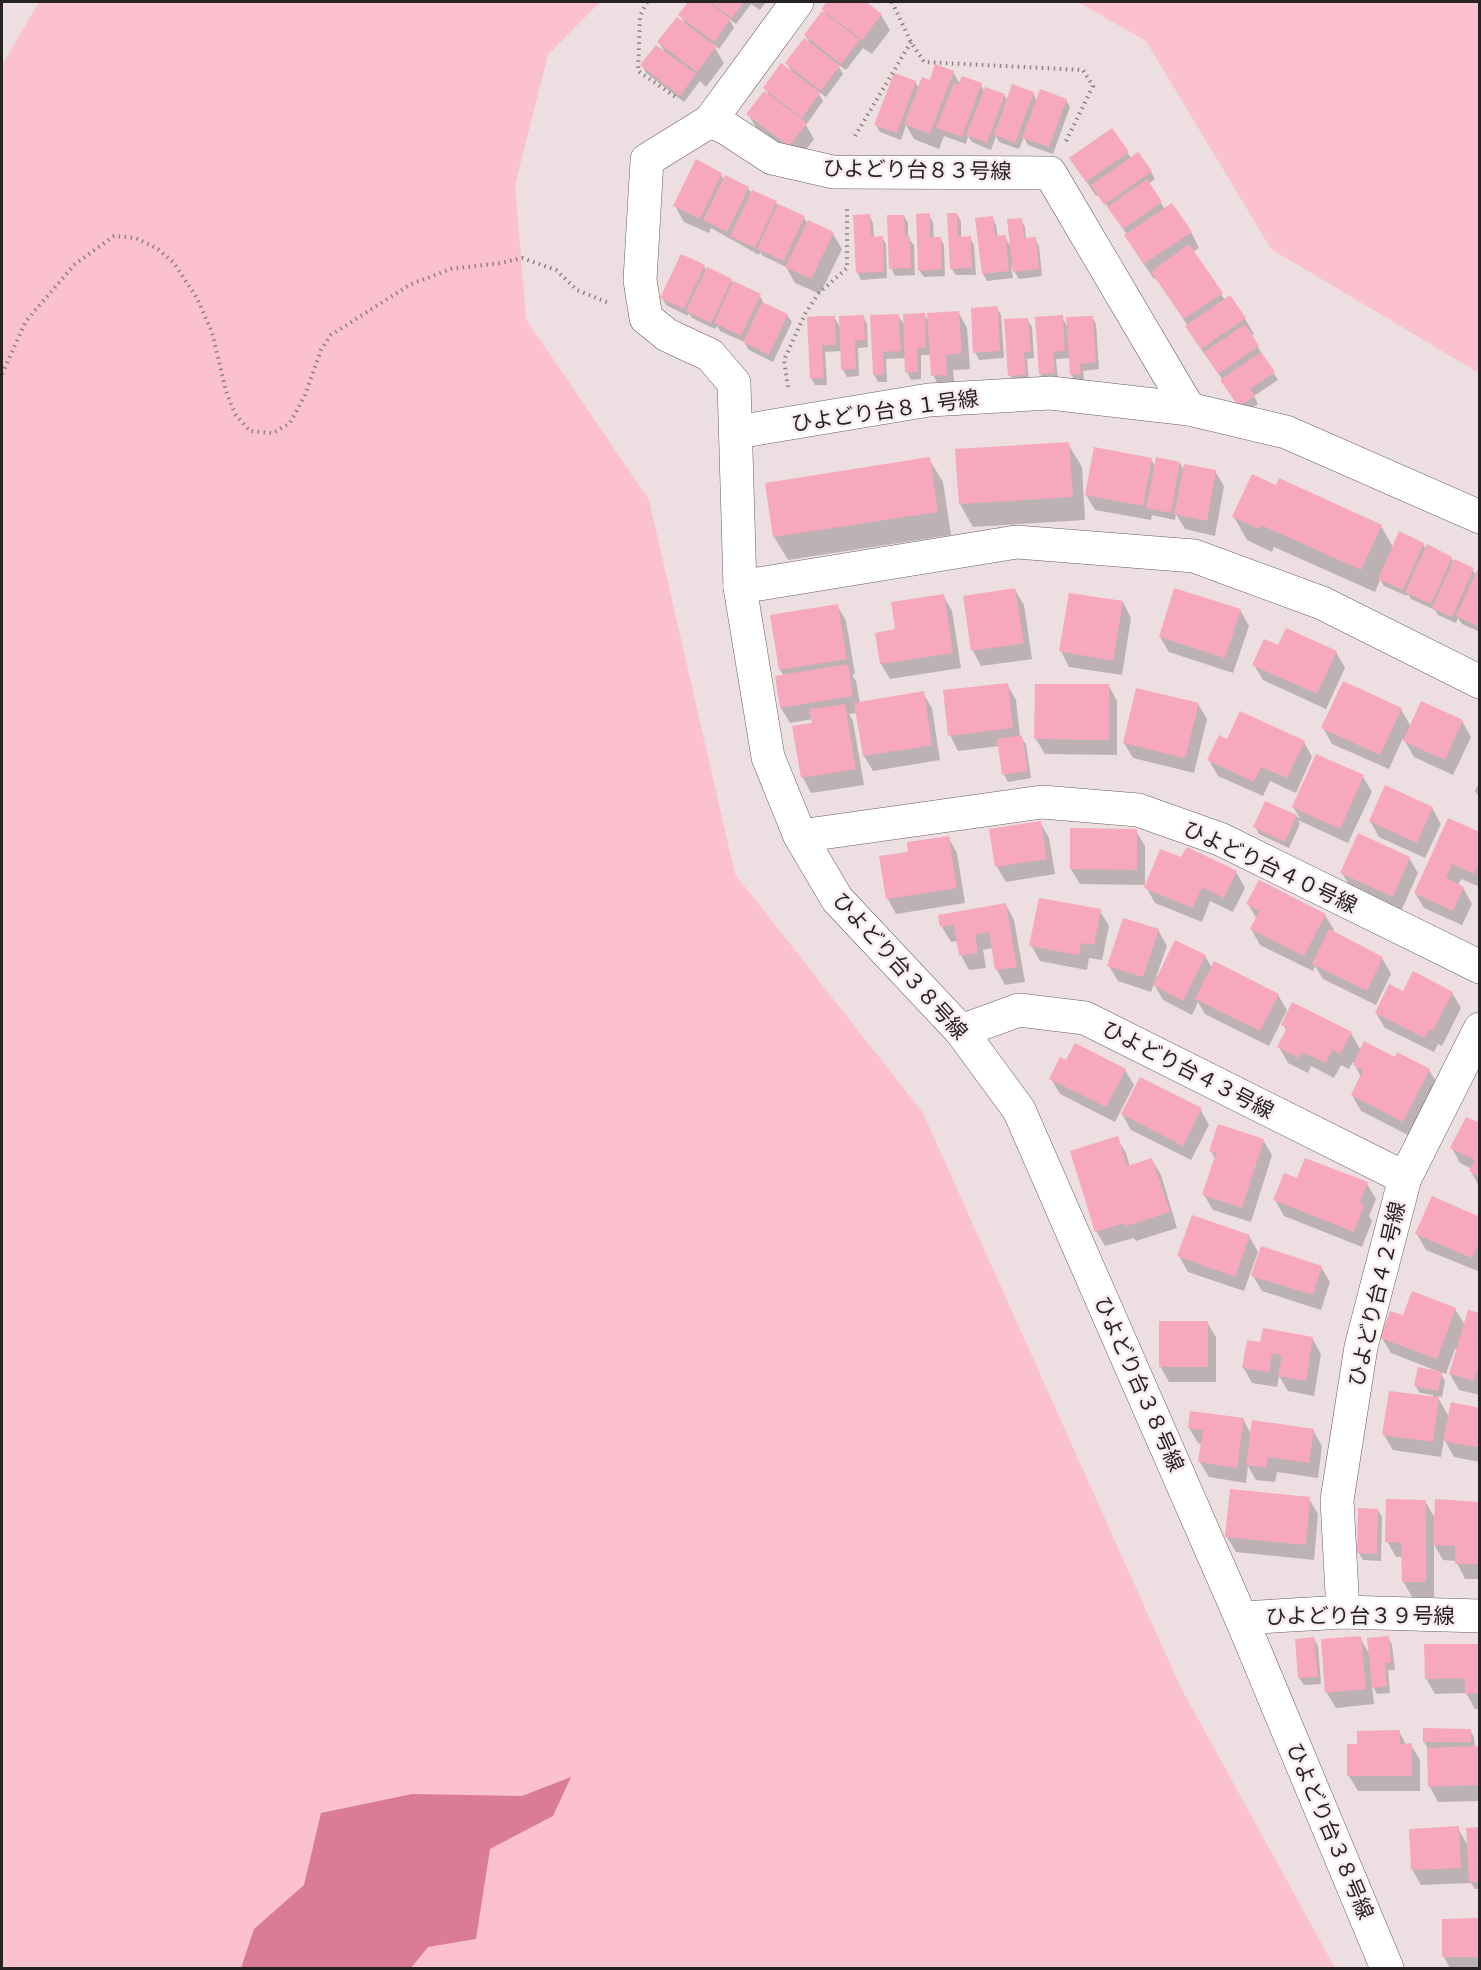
<svg xmlns="http://www.w3.org/2000/svg" width="1481" height="1970" font-family="'PT Sans','Noto Sans JP',sans-serif">
	<rect width="100%" height="100%" fill="#ecdee1"/>
	<!-- green -->
	<g fill="#fbc1cf">
		<polygon points="39,2 600,2 548,55 515,185 526,319 649,500 735,874 923,1113 1180,1686 1335,1968 2,1968 2,65"/>
		<polygon points="1078,2 1479,2 1479,373 1271,249 1146,41"/>
	</g>
	<!-- water -->
	<polygon fill="#db7c96" points="571,1777 553,1816 490,1849 476,1939 428,1947 411,1968 241,1968 254,1929 304,1885 321,1813 412,1794 522,1796"/>
	<!-- shadow -->
	<g fill="#0003">
		<polygon points="690,2 766,2 760,10 751,4 736,24 729,19 734,28 719,49 712,43 724,63 706,87 700,81 684,102 646,73 642,65 666,54 659,43 687,27 680,15"/>
		<polygon points="829,2 863,2 881,15 890,30 872,54 863,48 846,70 837,64 843,74 826,97 817,91 823,101 806,125 814,139 798,160 757,129 748,114 770,97 765,88 793,74 787,64 810,44 805,35 828,18 823,9"/>
		<polygon points="953,72 960,84 981,85 984,91 1004,95 1008,101 1033,93 1037,101 1066,100 1070,107 1053,154 1028,145 1024,137 1019,149 999,142 996,136 991,150 972,142 968,136 966,144 944,136 939,149 914,139 906,125 901,140 880,132 876,125 915,82 919,88"/>
		<polygon points="1112,130 1131,158 1137,154 1151,172 1155,179 1148,184 1165,209 1191,232 1199,248 1193,252 1225,300 1230,297 1245,319 1254,334 1251,336 1278,380 1254,396 1258,404 1244,413 1223,380 1196,342 1188,326 1156,278 1154,279 1135,251 1127,235 1111,210 1098,195 1096,196 1071,158"/>
		<polygon points="721,174 724,180 748,188 752,194 753,192 776,203 778,205 804,218 808,224 833,234 842,249 820,294 795,283 786,267 763,256 760,252 759,255 711,228 709,233 684,222 675,206"/>
		<polygon points="957,214 961,221 961,238 970,238 974,245 976,275 956,275 951,268"/>
		<polygon points="869,215 873,223 874,238 882,237 886,244 887,278 861,280 857,272"/>
		<polygon points="929,215 933,222 934,239 940,238 944,245 945,276 924,277 919,270"/>
		<polygon points="904,216 908,223 908,238 914,245 915,275 895,276 891,268"/>
		<polygon points="992,217 996,225 998,238 1005,237 1012,249 1021,220 1025,227 1026,239 1035,238 1039,246 1042,276 1019,279 1011,266 1013,278 987,281 983,274"/>
		<polygon points="704,266 707,272 731,280 734,285 760,296 764,304 787,315 792,322 773,362 749,350 744,342 720,331 717,326 715,329 692,318 689,313 688,316 666,305 662,298"/>
		<polygon points="997,308 1001,315 1004,358 979,360 975,352"/>
		<polygon points="959,313 967,328 970,369 953,370 955,390 942,391 933,375 932,355 921,355 921,379 911,380 907,372 906,358 886,359 887,382 878,382 874,375 872,316 898,315 905,326 924,314 930,324"/>
		<polygon points="863,316 867,324 868,347 858,348 859,376 847,377 843,370 842,351 825,352 827,385 815,385 811,378 809,318 834,317 841,329"/>
		<polygon points="1062,317 1068,328 1092,317 1096,324 1099,369 1083,371 1084,381 1075,382 1071,374 1070,358 1056,359 1058,380 1044,381 1040,374"/>
		<polygon points="1028,320 1032,327 1034,358 1027,359 1029,382 1014,383 1010,375"/>
		<polygon points="1068,444 1082,467 1085,520 973,527 960,504 957,451"/>
		<polygon points="929,459 943,482 951,535 788,560 774,537"/>
		<polygon points="1151,459 1156,468 1180,463 1184,471 1215,471 1224,486 1215,536 1185,529 1176,514 1175,520 1152,515 1151,520 1095,510 1086,495"/>
		<polygon points="1277,486 1381,526 1393,547 1423,544 1426,549 1451,558 1454,563 1473,570 1476,575 1480,572 1480,632 1462,624 1458,618 1456,623 1438,615 1435,610 1411,599 1408,594 1407,596 1384,586 1380,580 1375,592 1274,547 1272,552 1247,540 1234,517"/>
		<polygon points="1015,590 1024,605 1032,659 981,666 973,651 964,598"/>
		<polygon points="943,595 952,611 961,668 890,679 881,664 877,634 897,631"/>
		<polygon points="1123,602 1131,618 1122,675 1069,667 1061,651"/>
		<polygon points="837,605 846,621 855,674 852,675 856,681 860,704 923,693 932,708 940,760 873,771 864,756 857,713 849,714 853,721 864,785 811,793 803,778 794,728 814,724 813,719 790,723 781,708 784,676 780,670 771,616"/>
		<polygon points="1240,610 1249,626 1233,673 1169,652 1160,637"/>
		<polygon points="1279,647 1336,652 1345,668 1326,709 1263,680 1254,665"/>
		<polygon points="1007,684 1016,700 1020,737 1026,744 1031,778 1008,782 1004,775 999,746 958,751 950,735"/>
		<polygon points="1109,686 1117,701 1117,755 1045,754 1036,739"/>
		<polygon points="1198,704 1207,719 1194,773 1133,758 1124,743"/>
		<polygon points="1401,709 1411,727 1462,721 1471,737 1453,775 1414,757 1403,738 1389,769 1332,744 1323,728"/>
		<polygon points="1227,741 1304,742 1312,757 1296,793 1270,781 1263,796 1218,776 1209,760"/>
		<polygon points="1363,777 1372,792 1348,843 1298,820 1300,824 1289,848 1259,834 1255,827 1266,803 1300,818 1293,807"/>
		<polygon points="1480,781 1480,799 1475,791"/>
		<polygon points="1386,787 1432,808 1441,824 1425,858 1379,837 1370,821"/>
		<polygon points="1040,822 1049,838 1055,874 1006,882 997,867"/>
		<polygon points="1136,831 1145,846 1145,885 1080,884 1071,869"/>
		<polygon points="1480,833 1480,887 1461,879 1458,886 1463,888 1472,904 1462,925 1424,908 1415,893"/>
		<polygon points="948,837 957,853 965,903 896,914 888,899 881,857 910,853"/>
		<polygon points="1409,858 1418,873 1401,911 1351,888 1342,873"/>
		<polygon points="1182,859 1236,872 1245,888 1233,912 1210,901 1202,922 1155,903 1146,887"/>
		<polygon points="1248,904 1325,915 1334,930 1333,933 1382,958 1391,974 1376,1005 1323,979 1315,966 1313,971 1260,945 1251,929 1257,919"/>
		<polygon points="1006,905 1014,920 1025,982 1005,985 997,970 993,948 983,950 986,968 969,970 961,955 958,941 951,942 942,927"/>
		<polygon points="1100,911 1109,926 1102,960 1089,958 1087,970 1040,961 1031,945"/>
		<polygon points="1158,930 1167,946 1156,977 1205,956 1212,968 1278,995 1287,1010 1269,1046 1205,1014 1198,1002 1192,1015 1163,1000 1154,984 1151,992 1118,981 1109,966"/>
		<polygon points="1452,993 1461,1008 1442,1046 1438,1044 1434,1052 1385,1028 1376,1013"/>
		<polygon points="1283,1025 1351,1033 1361,1051 1395,1059 1429,1070 1438,1085 1412,1137 1361,1111 1352,1095 1361,1077 1353,1062 1349,1069 1341,1065 1334,1078 1311,1066 1308,1073 1288,1063 1279,1047 1287,1031"/>
		<polygon points="1067,1062 1125,1070 1134,1085 1115,1122 1060,1094 1051,1079"/>
		<polygon points="1200,1109 1209,1125 1191,1160 1131,1130 1122,1114"/>
		<polygon points="1480,1125 1479,1187 1471,1171 1472,1169 1460,1163 1452,1148"/>
		<polygon points="1117,1138 1126,1153 1130,1167 1152,1160 1161,1175 1177,1228 1136,1241 1134,1238 1105,1246 1096,1231"/>
		<polygon points="1263,1140 1272,1155 1251,1222 1213,1210 1204,1195 1215,1159 1211,1151"/>
		<polygon points="1297,1180 1367,1184 1376,1199 1369,1216 1372,1221 1362,1247 1284,1216 1275,1200"/>
		<polygon points="1480,1218 1480,1272 1426,1250 1417,1234"/>
		<polygon points="1249,1236 1258,1252 1244,1291 1188,1272 1179,1256"/>
		<polygon points="1321,1267 1330,1282 1321,1310 1262,1291 1253,1276"/>
		<polygon points="1455,1309 1465,1325 1480,1315 1480,1395 1459,1390 1450,1374 1458,1349 1455,1349 1446,1374 1440,1372 1445,1381 1442,1397 1437,1396 1449,1417 1480,1409 1480,1462 1454,1457 1444,1439 1441,1457 1393,1450 1384,1435 1433,1398 1433,1395 1420,1393 1415,1385 1437,1371 1391,1353 1382,1338 1404,1317"/>
		<polygon points="1207,1322 1216,1337 1216,1382 1169,1382 1160,1366"/>
		<polygon points="1312,1338 1321,1354 1314,1396 1288,1391 1279,1376 1277,1387 1252,1383 1243,1367 1261,1344"/>
		<polygon points="1243,1419 1251,1434 1313,1430 1322,1446 1318,1478 1277,1472 1275,1482 1256,1480 1248,1466 1246,1483 1209,1477 1200,1462 1202,1444 1198,1443 1189,1428"/>
		<polygon points="1309,1499 1318,1514 1314,1560 1236,1552 1227,1537"/>
		<polygon points="1425,1501 1436,1520 1480,1503 1480,1579 1465,1579 1456,1561 1443,1560 1434,1544 1434,1597 1412,1597 1403,1581 1403,1557 1396,1557 1387,1541"/>
		<polygon points="1360,1509 1378,1510 1382,1517 1381,1561 1363,1560 1359,1553"/>
		<polygon points="1360,1638 1370,1655 1388,1638 1392,1645 1395,1670 1388,1670 1390,1693 1377,1694 1372,1685 1374,1704 1336,1708 1327,1693 1323,1641"/>
		<polygon points="1314,1639 1318,1646 1321,1684 1304,1685 1299,1678"/>
		<polygon points="1480,1645 1480,1709 1475,1709 1466,1693 1435,1694 1426,1678"/>
		<polygon points="1470,1730 1474,1737 1475,1747 1480,1747 1480,1801 1438,1802 1430,1787 1428,1749 1424,1742"/>
		<polygon points="1399,1731 1406,1745 1411,1745 1420,1760 1420,1791 1358,1791 1349,1776 1348,1746 1359,1746"/>
		<polygon points="1458,1828 1468,1846 1480,1828 1480,1889 1475,1889 1471,1883 1421,1885 1412,1869"/>
		<polygon points="1480,1920 1480,1968 1450,1968 1444,1957"/>
	</g>
	<!-- building -->
	<g fill="#f7a8bc">
		<polygon points="688,2 708,2 731,19 714,42 678,15"/>
		<polygon points="710,2 744,2 732,18"/>
		<polygon points="827,2 866,2 882,14 862,40 821,9"/>
		<polygon points="822,11 860,40 841,64 804,35"/>
		<polygon points="677,17 716,47 697,72 657,42"/>
		<polygon points="804,38 840,66 821,91 785,63"/>
		<polygon points="656,45 696,74 680,96 640,65"/>
		<polygon points="781,63 820,93 802,118 763,88"/>
		<polygon points="935,64 954,71 930,134 904,124 922,77 930,80"/>
		<polygon points="894,73 916,81 897,133 874,125"/>
		<polygon points="962,76 982,83 962,137 936,128 954,83 958,84"/>
		<polygon points="1012,84 1034,92 1015,143 994,135"/>
		<polygon points="985,87 1005,94 987,143 966,135"/>
		<polygon points="1040,89 1067,99 1049,147 1022,138"/>
		<polygon points="764,91 807,123 789,146 746,114"/>
		<polygon points="1112,128 1129,152 1086,182 1069,158"/>
		<polygon points="1138,152 1152,171 1104,205 1091,185"/>
		<polygon points="696,159 722,173 700,219 673,206"/>
		<polygon points="725,175 749,187 727,232 703,220"/>
		<polygon points="1147,179 1162,202 1123,229 1107,207"/>
		<polygon points="752,190 777,201 755,248 730,236"/>
		<polygon points="1172,203 1192,232 1144,264 1124,235"/>
		<polygon points="778,204 805,216 784,261 757,249"/>
		<polygon points="930,213 930,237 941,237 942,269 918,271 916,214"/>
		<polygon points="947,213 957,213 958,237 971,236 972,268 950,269"/>
		<polygon points="870,214 871,237 883,236 884,272 856,273 853,215"/>
		<polygon points="887,215 904,215 905,237 910,236 911,268 889,269"/>
		<polygon points="993,216 995,236 1006,235 1009,271 982,274 975,218"/>
		<polygon points="1022,218 1024,238 1036,237 1039,269 1013,272 1007,219"/>
		<polygon points="808,220 834,232 811,279 785,267"/>
		<polygon points="1189,244 1223,293 1184,319 1151,272"/>
		<polygon points="681,254 705,265 684,309 660,298"/>
		<polygon points="707,267 732,279 711,323 686,311"/>
		<polygon points="733,281 761,294 741,336 714,323"/>
		<polygon points="1230,295 1246,318 1201,349 1185,326"/>
		<polygon points="762,302 788,314 769,355 743,342"/>
		<polygon points="998,306 1000,351 973,353 971,308"/>
		<polygon points="959,311 962,353 946,355 947,375 931,376 927,313"/>
		<polygon points="925,313 926,348 917,348 918,372 905,373 903,314"/>
		<polygon points="899,314 901,351 883,352 884,375 873,375 870,315"/>
		<polygon points="864,315 865,340 855,341 856,369 841,370 839,316"/>
		<polygon points="1063,315 1065,351 1053,352 1055,373 1039,374 1035,317"/>
		<polygon points="821,316 835,316 836,345 822,345 824,378 810,379 807,317"/>
		<polygon points="1093,316 1096,362 1080,364 1081,374 1070,375 1066,317"/>
		<polygon points="1028,318 1031,351 1024,352 1026,375 1008,376 1004,319"/>
		<polygon points="1245,324 1259,346 1218,374 1204,352"/>
		<polygon points="1261,352 1275,372 1250,389 1255,396 1239,407 1220,380"/>
		<polygon points="1069,442 1073,497 959,504 955,449"/>
		<polygon points="1094,447 1152,458 1143,506 1085,495"/>
		<polygon points="930,457 938,512 773,537 765,483"/>
		<polygon points="1156,457 1180,462 1171,513 1146,508"/>
		<polygon points="1184,464 1216,470 1207,521 1174,514"/>
		<polygon points="1252,474 1276,485 1279,478 1382,525 1361,570 1261,525 1259,529 1232,517"/>
		<polygon points="1399,531 1424,543 1403,590 1378,579"/>
		<polygon points="1427,544 1452,557 1431,604 1405,592"/>
		<polygon points="1454,559 1474,568 1452,617 1432,608"/>
		<polygon points="1477,570 1480,571 1480,627 1456,616"/>
		<polygon points="1015,588 1024,643 971,651 963,596"/>
		<polygon points="1174,588 1241,609 1225,658 1159,637"/>
		<polygon points="1069,593 1123,601 1113,661 1059,651"/>
		<polygon points="944,594 953,653 880,664 875,633 895,629 891,602"/>
		<polygon points="838,604 847,659 779,670 770,615"/>
		<polygon points="1286,628 1337,651 1317,694 1252,665 1264,639 1278,645"/>
		<polygon points="848,664 853,696 780,708 775,676"/>
		<polygon points="1343,681 1402,708 1380,755 1321,728"/>
		<polygon points="1008,683 1013,728 948,736 943,690"/>
		<polygon points="1035,684 1109,684 1109,740 1034,739"/>
		<polygon points="1136,688 1199,703 1185,758 1123,743"/>
		<polygon points="924,691 932,745 863,756 854,703"/>
		<polygon points="1421,701 1463,720 1445,760 1403,741"/>
		<polygon points="845,704 856,769 801,778 792,726 812,723 809,709"/>
		<polygon points="1240,711 1305,741 1287,778 1261,767 1254,782 1207,760 1219,735 1227,739"/>
		<polygon points="1022,735 1028,771 1002,775 997,739"/>
		<polygon points="1316,754 1364,775 1340,829 1292,807"/>
		<polygon points="1385,785 1433,807 1417,843 1369,821"/>
		<polygon points="1265,801 1297,815 1285,842 1253,827"/>
		<polygon points="1448,818 1480,832 1480,862 1474,874 1452,864 1446,878 1464,887 1453,911 1414,893"/>
		<polygon points="1041,821 1047,859 995,867 989,829"/>
		<polygon points="1070,828 1137,829 1137,870 1070,869"/>
		<polygon points="1358,833 1410,857 1393,897 1340,873"/>
		<polygon points="949,836 957,888 886,899 879,856 908,852 907,842"/>
		<polygon points="1187,847 1237,871 1224,898 1202,887 1193,908 1144,888 1160,849 1181,857"/>
		<polygon points="1259,880 1326,914 1304,956 1250,929 1259,911 1246,904"/>
		<polygon points="1039,898 1101,909 1094,945 1081,943 1079,955 1029,946"/>
		<polygon points="1006,903 1017,967 995,970 989,932 975,935 978,953 959,956 954,925 940,927 938,915"/>
		<polygon points="1123,918 1159,929 1143,977 1107,966"/>
		<polygon points="1329,929 1383,957 1367,991 1312,964"/>
		<polygon points="1175,940 1206,955 1183,1001 1153,985"/>
		<polygon points="1214,961 1279,994 1260,1031 1195,999"/>
		<polygon points="1413,971 1453,992 1433,1031 1429,1029 1425,1038 1375,1013 1389,984 1403,991"/>
		<polygon points="1292,1002 1352,1032 1340,1054 1332,1050 1326,1063 1302,1052 1299,1058 1277,1047 1287,1028 1281,1025"/>
		<polygon points="1364,1041 1395,1057 1397,1052 1430,1069 1403,1122 1351,1095 1363,1070 1353,1065"/>
		<polygon points="1075,1043 1126,1069 1106,1107 1049,1079 1060,1057 1066,1060"/>
		<polygon points="1140,1077 1202,1108 1183,1146 1121,1114"/>
		<polygon points="1466,1117 1480,1123 1480,1177 1469,1171 1475,1160 1450,1148"/>
		<polygon points="1218,1124 1264,1139 1242,1208 1202,1195 1216,1153 1209,1151"/>
		<polygon points="1118,1136 1127,1166 1152,1158 1170,1212 1126,1226 1125,1223 1095,1232 1070,1151"/>
		<polygon points="1305,1158 1368,1182 1360,1203 1364,1205 1354,1232 1273,1200 1284,1173 1297,1178"/>
		<polygon points="1432,1196 1480,1217 1480,1240 1472,1258 1415,1234"/>
		<polygon points="1192,1215 1250,1235 1235,1277 1177,1256"/>
		<polygon points="1261,1246 1322,1266 1313,1295 1251,1276"/>
		<polygon points="1412,1291 1456,1308 1437,1359 1380,1338 1390,1311 1403,1315"/>
		<polygon points="1468,1310 1480,1313 1480,1362 1474,1381 1449,1374"/>
		<rect x="1159" y="1321" width="49" height="46"/>
		<polygon points="1263,1328 1313,1337 1306,1381 1278,1376 1282,1355 1272,1353 1269,1372 1242,1368 1247,1340 1260,1342"/>
		<polygon points="1418,1367 1442,1372 1438,1391 1414,1386"/>
		<polygon points="1389,1391 1439,1397 1433,1442 1382,1435"/>
		<polygon points="1451,1402 1480,1408 1480,1448 1443,1441"/>
		<polygon points="1190,1411 1244,1418 1237,1468 1198,1462 1203,1430 1188,1428"/>
		<polygon points="1252,1420 1314,1429 1309,1463 1268,1457 1266,1468 1246,1465"/>
		<polygon points="1230,1489 1310,1497 1306,1545 1225,1537"/>
		<polygon points="1386,1499 1426,1500 1426,1582 1402,1582 1401,1542 1385,1542"/>
		<polygon points="1435,1499 1480,1502 1480,1564 1455,1564 1455,1546 1433,1545"/>
		<polygon points="1358,1508 1378,1509 1377,1554 1357,1553"/>
		<polygon points="1361,1636 1366,1689 1325,1693 1321,1639"/>
		<polygon points="1389,1636 1391,1663 1385,1663 1387,1686 1372,1688 1367,1638"/>
		<polygon points="1314,1637 1318,1677 1298,1678 1295,1639"/>
		<polygon points="1424,1644 1480,1644 1480,1693 1465,1694 1465,1678 1425,1679"/>
		<polygon points="1423,1728 1471,1729 1471,1742 1423,1742"/>
		<polygon points="1400,1730 1400,1744 1412,1743 1412,1776 1347,1776 1347,1744 1357,1744 1357,1731"/>
		<polygon points="1480,1746 1480,1785 1428,1787 1427,1748"/>
		<polygon points="1459,1826 1461,1868 1411,1870 1409,1829"/>
		<polygon points="1480,1827 1480,1882 1469,1882 1466,1828"/>
		<polygon points="1480,1918 1480,1957 1442,1957 1442,1919"/>
	</g>
	<g fill="none" stroke-linecap="round" stroke-linejoin="round">
		<defs>
			<g id="minor">
				<polyline points="710,121 797,2"/>
				<polyline points="737,432 929,400 1050,393 1189,409 1286,432 1480,517"/>
				<polyline points="740,587 734,383 710,355 667,335 646,318 640,280 647,160 710,121 726,128 772,158 833,172 1050,173 1189,409"/>
				<polyline points="800,836 1042,802 1138,810 1220,839 1480,967"/>
				<polyline points="961,1031 1019,1010 1085,1018 1405,1178"/>
				<polyline points="1343,1612 1337,1500 1361,1347 1405,1178 1480,1029"/>
				<polyline points="1241,1618 1343,1612 1480,1616"/>
				<polyline points="1387,1968 1241,1618 1019,1110 961,1031 837,899 800,836 768,757 740,587 1016,542 1194,556 1322,603 1480,682"/>
			</g>
		</defs>
		<!-- minor casing -->
		<use href="#minor" stroke="#685c5f" stroke-width="34"/>
		<!-- path -->
		<g stroke="#8c8284" stroke-width="4" stroke-dasharray="1.5 4.5" stroke-linecap="butt">
			<polyline points="647,2 640,16 638,71 677,98"/>
			<polyline points="892,2 911,42 924,62 1083,70 1093,86 1066,141"/>
			<polyline points="855,136 911,42"/>
			<polyline points="2,374 26,321 75,264 114,236 136,238 158,249 174,263 197,298 212,332 226,391 235,414 250,431 273,433 290,423 305,395 321,350 331,335 411,284 451,269 501,263 522,258 556,270 577,290 609,303"/>
			<polyline points="788,387 784,360 806,312 819,293 847,268 847,206"/>
		</g>
		<!-- minor -->
		<use href="#minor" stroke="#fff" stroke-width="33"/>
	</g>
	<g text-anchor="middle" stroke-width="5" stroke-linejoin="round" paint-order="stroke">
		<!-- street labels -->
		<g font-size="21" fill="#272223" stroke="#f9ecee">
			<text transform="translate(917 170) rotate(1)" y="7">ひよどり台８３号線</text>
			<text transform="translate(885 411) rotate(-8)" y="7">ひよどり台８１号線</text>
			<text transform="translate(1270 867) rotate(25)" y="7">ひよどり台４０号線</text>
			<text transform="translate(900 966) rotate(48)" y="7">ひよどり台３８号線</text>
			<text transform="translate(1188 1070) rotate(27)" y="7">ひよどり台４３号線</text>
			<text transform="translate(1377 1294) rotate(-77)" y="7">ひよどり台４２号線</text>
			<text transform="translate(1139 1384) rotate(66)" y="7">ひよどり台３８号線</text>
			<text x="1360" y="1623">ひよどり台３９号線</text>
			<text transform="translate(1330 1831) rotate(67)" y="7">ひよどり台３８号線</text>
		</g>
	</g>
	<!-- border -->
	<rect width="1481" height="1970" fill="none" stroke="#272223" stroke-width="6"/>
</svg>
